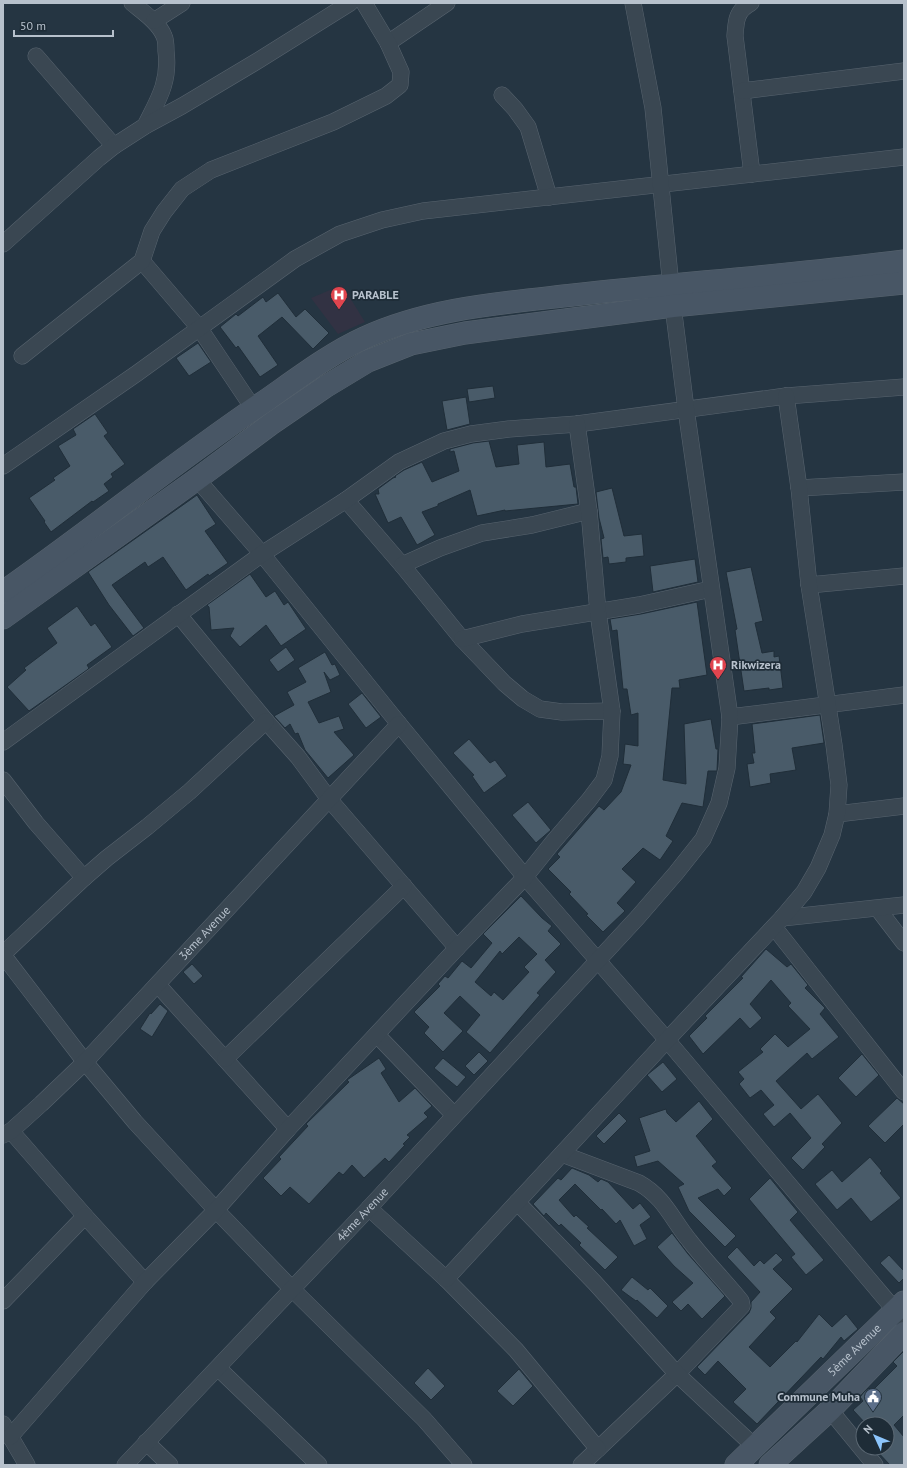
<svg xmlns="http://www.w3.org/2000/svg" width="907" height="1468" font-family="'PT Sans',sans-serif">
	<rect width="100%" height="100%" fill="#253542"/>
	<!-- medical -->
	<polygon fill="#323243" points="342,285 365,322 338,334 311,298"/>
	<!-- building -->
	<g fill="#495b69" stroke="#202e39" fill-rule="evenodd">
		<polygon points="278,293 296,317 305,309 329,333 313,349 282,317 258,336 278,365 260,377 238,346 236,348 220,327 236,314 238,316 263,297 266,302"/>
		<polygon points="198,343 211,362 189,376 176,358"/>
		<polygon points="493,386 495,398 469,402 467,389"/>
		<polygon points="466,397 470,424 447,430 442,401"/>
		<polygon points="95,414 108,433 104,436 125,464 111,474 113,477 104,484 109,491 93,502 92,501 51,532 44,522 45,521 29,498 55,480 53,478 70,466 58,446 76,435 73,429"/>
		<polygon points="489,441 496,467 519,464 517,445 544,442 546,467 570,464 574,487 576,487 578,504 505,511 505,510 477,516 470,490 438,504 438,506 422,512 435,535 417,545 401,517 388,523 375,494 379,494 378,489 393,478 396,477 395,476 404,470 422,462 432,482 459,471 454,451 450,452 450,449 473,443"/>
		<polygon points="612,488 624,536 642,534 644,556 626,558 626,562 609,564 608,557 603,558 601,539 604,538 599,518 596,492"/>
		<polygon points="197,495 216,524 205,531 228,563 209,576 208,574 186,590 163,557 148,567 145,562 112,585 144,628 133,636 109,605 88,572"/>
		<polygon points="695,559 698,582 653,592 650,566"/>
		<polygon points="751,567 763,621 755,623 762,653 774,651 774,657 779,656 783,688 769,690 769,688 744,691 735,630 737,629 726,572"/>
		<polygon points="250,574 266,597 275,591 284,605 288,602 306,629 281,646 266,625 240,647 230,636 234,628 211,630 209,607 207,605"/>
		<polygon points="697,602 707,675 679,680 680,688 672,688 663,780 686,784 684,724 711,719 716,749 718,749 717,771 708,771 703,807 682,803 666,836 673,841 660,860 643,848 622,869 636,882 617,903 625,911 603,932 586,915 588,914 569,894 571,892 548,869 560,857 557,854 599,806 604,810 621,792 631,765 623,764 625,744 638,746 638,713 631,715 627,689 623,689 617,630 612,631 610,619 641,614"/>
		<polygon points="77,606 91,626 95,623 112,647 87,665 89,668 87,670 29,711 7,687 26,670 24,668 57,643 47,628"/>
		<polygon points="286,647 295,660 278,672 269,660"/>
		<polygon points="325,652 332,665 335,664 340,675 330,680 324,672 331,692 308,702 319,723 339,716 344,729 334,732 354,755 328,778 305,750 298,733 295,734 290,724 285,728 274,716 294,705 287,692 306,682 298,668"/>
		<polygon points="362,693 381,717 366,728 348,704"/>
		<polygon points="820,715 824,743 792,748 796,770 770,774 771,783 750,787 747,764 754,763 752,753 755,753 752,724"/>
		<polygon points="469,739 490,763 495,760 507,776 484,793 472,776 474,775 453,753"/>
		<polygon points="528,802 551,830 536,843 512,815"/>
		<path d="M521 896 542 918 552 926 548 931 561 944 545 960 556 972 537 993 540 995 490 1053 466 1032 480 1015 460 996 444 1013 463 1031 443 1052 424 1033 429 1027 414 1012 440 986 438 984 445 976 448 978 462 961 471 968 492 943 483 934ZM519 937 537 954 524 967 529 972 503 1000 494 992 491 996 475 982 500 951 502 954Z"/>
		<polygon points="766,949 787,967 791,964 808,985 805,988 825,1008 820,1014 839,1037 812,1059 807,1053 776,1081 801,1109 818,1094 842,1123 822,1144 825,1147 803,1170 791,1158 811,1138 790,1113 774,1127 763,1114 774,1105 761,1090 750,1098 739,1084 744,1079 738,1072 763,1052 760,1049 775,1034 788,1047 810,1029 788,1006 791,1003 771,980 750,1004 762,1018 750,1029 740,1018 703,1054 689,1036 707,1018 705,1016 743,978 741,977"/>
		<polygon points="192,964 203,976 194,984 183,972"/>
		<polygon points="160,1004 168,1011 152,1037 140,1029 150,1013 151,1014"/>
		<polygon points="479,1052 488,1061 474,1075 465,1066"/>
		<polygon points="862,1054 879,1075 856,1097 838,1078"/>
		<polygon points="379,1058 386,1069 381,1073 399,1102 415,1088 432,1106 424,1113 428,1117 407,1135 410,1137 403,1144 405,1145 389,1162 385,1158 364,1178 352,1165 343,1175 339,1172 309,1204 290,1187 281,1196 263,1178 281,1159 279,1157 308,1126 306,1124 349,1082 347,1080"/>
		<polygon points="443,1058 466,1077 457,1087 434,1068"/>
		<polygon points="663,1062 677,1079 662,1092 647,1075"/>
		<polygon points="897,1098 904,1104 904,1124 885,1143 868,1126"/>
		<polygon points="699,1101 713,1119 696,1136 717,1162 712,1166 732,1188 724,1196 718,1189 698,1198 736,1236 725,1247 689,1211 678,1187 684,1184 658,1161 637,1167 634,1156 650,1151 639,1118 666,1109 667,1113 676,1122"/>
		<polygon points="619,1113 627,1121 604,1144 596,1136"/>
		<polygon points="870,1157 882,1171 880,1173 901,1198 871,1222 851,1198 837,1210 815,1184 832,1170 842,1182"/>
		<polygon points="572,1168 589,1175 598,1182 601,1179 608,1182 633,1209 640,1203 651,1217 640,1225 647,1239 634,1246 620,1220 616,1224 602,1209 601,1210 575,1184 559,1200 574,1217 576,1215 589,1227 587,1228 618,1257 605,1270 579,1245 581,1243 561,1224 559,1226 546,1213 544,1216 533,1204 558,1178 561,1180"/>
		<polygon points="770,1178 798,1212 790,1220 824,1260 806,1275 791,1257 795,1254 749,1199"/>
		<polygon points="672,1233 688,1254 725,1296 702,1319 688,1304 681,1311 672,1302 693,1283 674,1266 657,1247"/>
		<polygon points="737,1247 754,1266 760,1260 764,1264 776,1253 783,1260 773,1269 793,1289 770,1312 776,1318 749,1347 770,1367 796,1341 797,1342 819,1314 832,1327 846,1314 858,1329 844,1341 841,1337 823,1359 821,1357 757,1424 733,1402 746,1389 718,1361 705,1375 697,1367 749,1313 751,1308 751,1302 760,1292 727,1257"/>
		<polygon points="889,1255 904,1271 904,1278 899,1283 880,1263"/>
		<polygon points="632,1277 648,1290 650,1288 668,1306 657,1318 637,1300 636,1301 621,1290"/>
		<polygon points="904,1351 904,1415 894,1425 904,1437 904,1465 890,1465 874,1448 887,1448 887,1424 866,1424 853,1410 863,1401 860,1397 864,1392 869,1388 872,1391 897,1366 893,1362"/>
		<polygon points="428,1368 445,1386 431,1400 414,1383"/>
		<polygon points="519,1369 533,1386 513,1406 497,1391"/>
	</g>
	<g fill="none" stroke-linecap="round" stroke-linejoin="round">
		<defs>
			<g id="street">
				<path d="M132 3C143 12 159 23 164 36 166 40 166 47 166 51 170 82 158 100 145 126"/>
				<path d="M751 3C736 11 736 21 735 36L752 174"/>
				<polyline points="154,21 182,3"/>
				<polyline points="388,43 447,3"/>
				<polyline points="36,56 114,146"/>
				<polyline points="742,91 904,71"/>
				<polyline points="502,95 515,109 528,127 549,197"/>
				<polyline points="3,244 99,158 114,146 145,126 182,106 259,60 350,3"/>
				<polyline points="142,261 200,329 253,408"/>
				<polyline points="22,356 142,261 152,231 164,212 182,189 211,170 333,122 386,96 400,85 401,72 388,43 364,3"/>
				<polyline points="3,466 136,374 295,259 340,234 382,220 423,211 904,157"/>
				<polyline points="197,479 262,554 399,724 525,877 667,1040 904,1321"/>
				<polyline points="799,488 904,482"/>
				<polyline points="346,500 402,565 462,639 504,683 523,699 540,709 562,712 612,711"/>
				<polyline points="402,565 440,548 482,533 532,525 589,511"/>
				<polyline points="809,585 904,576"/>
				<polyline points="178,614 266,721 298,757 329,799 457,948"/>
				<polyline points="462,639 522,624 639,605 711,589"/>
				<polyline points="730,717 904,695"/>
				<polyline points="3,742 262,554 346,500 399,462 444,441 471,434 509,429 577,424 786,396 904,387"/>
				<polyline points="3,780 36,823 84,878"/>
				<polyline points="837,814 904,806"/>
				<polyline points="878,909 904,943"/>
				<polyline points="782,918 904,905"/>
				<polyline points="774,927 904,1092"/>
				<polyline points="3,954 84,878 107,858 147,827 189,792 266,721"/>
				<polyline points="3,955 85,1062 135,1122 216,1210 292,1289 424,1419 464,1465"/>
				<polyline points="158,985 288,1129"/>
				<polyline points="377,1035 454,1115"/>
				<polyline points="225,1059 404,886"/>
				<polyline points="11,1131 85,1216 145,1282"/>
				<path id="s1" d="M3 1135 11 1131 41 1104 85 1062 399 724"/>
				<path d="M562 1154 639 1183C664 1197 672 1219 689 1240 705 1261 724 1280 741 1301L742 1306 677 1374 581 1465"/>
				<polyline points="517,1202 595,1283 677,1374 755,1447"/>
				<polyline points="369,1208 446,1279 516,1350 598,1449"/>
				<polyline points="446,1279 667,1040 782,918 804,892 818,868 832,835 837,814 839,785 834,745 809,585 799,488 786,396"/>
				<polyline points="3,1301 85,1216"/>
				<polyline points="218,1368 319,1465"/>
				<polyline points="830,1410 875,1465"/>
				<polyline points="3,1424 27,1465"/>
				<polyline points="10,1437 145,1282 216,1210 288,1129 457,948 525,877 553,842 589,800 604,780 610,756 612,711 598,612 589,511 577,424"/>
				<polyline points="146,1442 170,1465"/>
				<path id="s2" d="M125 1465 369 1208 638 917 676 873 703 839 719 803 727 768 730 717 686 409 673 306 653 108 633 3"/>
			</g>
			<g id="secondary">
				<path d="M3 592C92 530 177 460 268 399 298 378 331 353 364 338 429 308 502 303 573 295 683 283 794 275 904 261"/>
				<polyline points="3,618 197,479 271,424 325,387 368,361 411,344 465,333 673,306 904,283"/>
				<path id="s3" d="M736 1465 904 1302"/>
				<polyline points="770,1465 830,1410 904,1333"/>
			</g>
		</defs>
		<!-- street casing -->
		<use href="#street" stroke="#58646f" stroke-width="17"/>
		<!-- secondary casing -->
		<use href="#secondary" stroke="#58646f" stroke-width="23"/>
		<!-- street -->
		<use href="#street" stroke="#3a4752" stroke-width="16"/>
		<!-- secondary -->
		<use href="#secondary" stroke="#485665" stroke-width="22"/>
	</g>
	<!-- icons -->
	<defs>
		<symbol id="hospital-pin" viewBox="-11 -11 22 30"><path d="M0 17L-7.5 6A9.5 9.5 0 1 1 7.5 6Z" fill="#e0444e" stroke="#1e2c37"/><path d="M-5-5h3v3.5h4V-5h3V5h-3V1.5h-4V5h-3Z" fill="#fff"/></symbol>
		<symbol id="civic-pin" viewBox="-11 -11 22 30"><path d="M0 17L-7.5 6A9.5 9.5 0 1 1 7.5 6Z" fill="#5c6f8a" stroke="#1e2c37"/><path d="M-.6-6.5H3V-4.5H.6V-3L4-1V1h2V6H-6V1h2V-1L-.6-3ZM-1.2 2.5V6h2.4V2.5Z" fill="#fff"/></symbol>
	</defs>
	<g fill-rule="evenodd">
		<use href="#hospital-pin" x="329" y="285" width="20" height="27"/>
		<use href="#hospital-pin" x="708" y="655" width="20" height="27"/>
		<use href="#civic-pin" x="863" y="1387" width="20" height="27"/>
	</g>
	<g text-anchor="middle" stroke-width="3.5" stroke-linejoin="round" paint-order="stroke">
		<!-- poi labels -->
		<g font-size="12" font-weight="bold" fill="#b7c1cc" stroke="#1e2c37" text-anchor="start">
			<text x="352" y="299">PARABLE</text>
			<text x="731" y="669">Rikwizera</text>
			<text x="860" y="1401" text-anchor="end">Commune Muha</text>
		</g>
		<!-- street labels -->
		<g font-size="12" fill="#b7c1cc" stroke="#1e2c37">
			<text dy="4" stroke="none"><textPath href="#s1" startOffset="286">3ème Avenue</textPath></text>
			<text dy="4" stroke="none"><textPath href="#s2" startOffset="345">4ème Avenue</textPath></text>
			<text dy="4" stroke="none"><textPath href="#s3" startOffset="165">5ème Avenue</textPath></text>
		</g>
	</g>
	<!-- border -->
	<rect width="907" height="1468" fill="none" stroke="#b7c1cc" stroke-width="8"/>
	<!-- north arrow -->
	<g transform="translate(875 1436) rotate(314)"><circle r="19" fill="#1e2c37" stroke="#5b6873"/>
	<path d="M0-3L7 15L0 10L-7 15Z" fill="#8cc5fc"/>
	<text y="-6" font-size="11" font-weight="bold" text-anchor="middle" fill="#b7c1cc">N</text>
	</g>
	<!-- scale -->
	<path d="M14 30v6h99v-6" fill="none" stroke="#b7c1cc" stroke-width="2"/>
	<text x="20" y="30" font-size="12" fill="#b7c1cc" stroke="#1e2c37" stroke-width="3" paint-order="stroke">50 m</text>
</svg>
